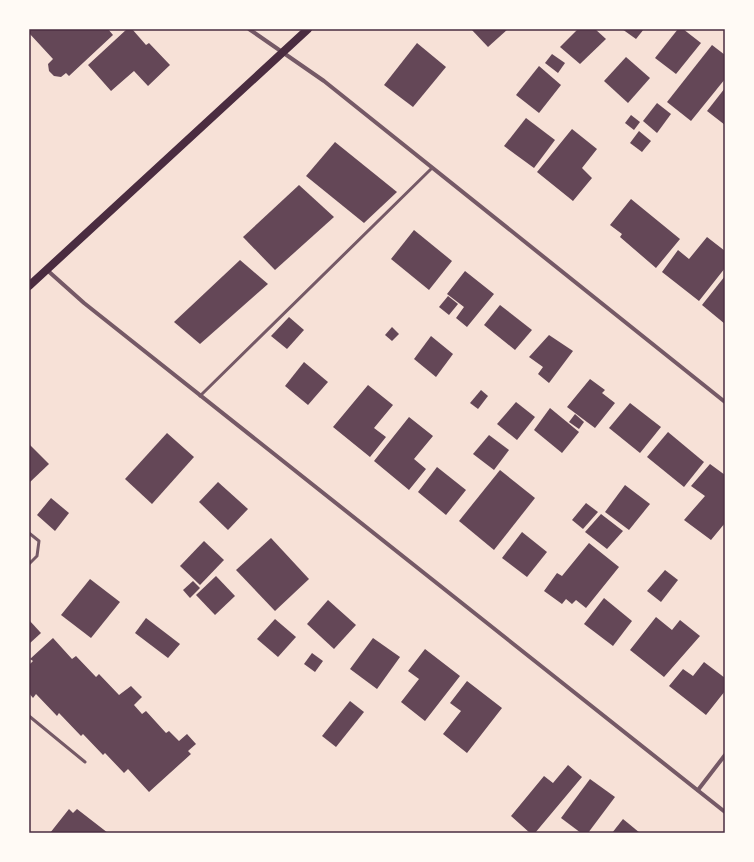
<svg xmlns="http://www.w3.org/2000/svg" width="754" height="862" font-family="'Alegreya Sans',sans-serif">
	<rect width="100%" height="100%" fill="#f7e1d7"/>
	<!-- building -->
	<g fill="#644757">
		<polygon points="29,29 108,29 113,35 69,76 66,73 61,77 54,76 49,71 48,64 53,59 29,33"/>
		<polygon points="127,29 132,29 146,45 149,43 170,65 148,86 134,71 111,91 88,65"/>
		<polygon points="471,29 508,29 488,47"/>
		<polygon points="578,29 595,29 606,39 580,64 560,47"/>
		<polygon points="622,29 644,29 636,39"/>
		<polygon points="678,29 683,29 701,43 676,74 655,58"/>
		<polygon points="417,43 446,67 413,107 384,85"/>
		<polygon points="712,45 725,55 725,79 691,121 667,102"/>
		<polygon points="552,54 565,63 558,73 545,63"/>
		<polygon points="626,57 650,78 628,103 604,81"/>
		<polygon points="539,66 561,85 539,113 516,95"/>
		<polygon points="725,88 725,125 707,111"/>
		<polygon points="657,103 671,114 657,133 643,121"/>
		<polygon points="631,115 640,122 634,130 625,123"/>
		<polygon points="526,118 555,140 534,168 504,146"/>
		<polygon points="572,129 597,149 582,168 592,178 573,201 537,172"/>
		<polygon points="639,131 651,141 642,152 630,143"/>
		<polygon points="335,142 397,192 364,223 306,176"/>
		<polygon points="299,185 334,217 275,270 243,237"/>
		<polygon points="631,199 680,239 656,268 620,237 622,234 610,225"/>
		<polygon points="414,230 452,261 429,290 391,259"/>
		<polygon points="707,237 725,251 725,268 699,301 662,272 678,250 689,259"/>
		<polygon points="240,260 268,284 200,344 174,322"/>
		<polygon points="465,271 494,294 467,327 456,318 464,307 447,294"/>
		<polygon points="725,276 725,324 702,305"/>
		<polygon points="448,296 458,304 449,315 439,307"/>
		<polygon points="500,305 532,330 515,350 484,325"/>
		<polygon points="289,317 304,330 287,349 271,336"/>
		<polygon points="392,327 399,334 392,341 385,335"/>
		<polygon points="549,335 573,351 549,383 538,374 543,367 529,357"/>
		<polygon points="431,336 453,354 436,377 414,359"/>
		<polygon points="304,362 328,382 308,405 285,386"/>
		<polygon points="590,379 605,390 602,393 615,403 595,428 567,407"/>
		<polygon points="368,385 393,405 374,428 386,437 370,457 333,427"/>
		<polygon points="481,390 488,396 478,409 470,403"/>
		<polygon points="516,402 535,417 517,440 497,424"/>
		<polygon points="630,403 661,427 640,453 609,428"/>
		<polygon points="550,408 579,432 562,453 534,430"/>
		<polygon points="575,414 584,422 579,429 569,422"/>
		<polygon points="409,417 433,436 414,459 426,469 409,490 374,461"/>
		<polygon points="668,432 704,462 684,487 647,457"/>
		<polygon points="167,433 194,457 152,504 125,479"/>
		<polygon points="489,435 509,450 494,470 473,454"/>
		<polygon points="29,444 49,464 29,483"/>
		<polygon points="710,464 725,475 725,523 711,540 684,520 705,496 691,486"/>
		<polygon points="437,467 466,490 446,515 418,492"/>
		<polygon points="500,470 535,498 494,550 459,521"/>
		<polygon points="218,482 248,509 228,530 199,502"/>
		<polygon points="625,485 650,504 629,530 605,512"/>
		<polygon points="51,498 69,513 55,531 37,515"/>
		<polygon points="586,503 598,512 583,529 572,520"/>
		<polygon points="601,514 623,531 607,549 585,532"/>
		<polygon points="522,532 547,552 527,577 502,558"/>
		<polygon points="271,538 309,579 275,611 236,570"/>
		<polygon points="204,541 224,560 200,585 180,566"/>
		<polygon points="589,543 619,567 586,608 576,600 572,604 566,599 562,604 544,591 557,573 562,576"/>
		<polygon points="665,570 678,580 661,602 647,591"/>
		<polygon points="216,576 235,596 215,615 196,595"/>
		<polygon points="90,579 120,602 91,638 61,615"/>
		<polygon points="193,581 200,588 190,598 183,590"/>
		<polygon points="604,598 632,621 613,646 584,624"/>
		<polygon points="328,600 356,625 334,649 307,624"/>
		<polygon points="656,617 672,630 680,620 700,636 664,677 630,650"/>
		<polygon points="146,618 180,644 168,658 135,633"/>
		<polygon points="275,619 296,637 278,657 257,639"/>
		<polygon points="29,620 41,633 29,644"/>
		<polygon points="53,638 72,659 76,656 96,677 99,674 119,695 131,686 142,697 134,705 142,714 146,711 166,733 169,731 179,741 187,734 196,744 188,751 191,754 149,792 128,769 124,773 105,753 103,755 83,734 81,736 59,713 57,716 36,694 33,698 29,693 29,665 33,661 30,659"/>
		<polygon points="373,638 400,657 377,689 350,669"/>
		<polygon points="425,649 460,676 425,721 401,702 419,679 408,671"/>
		<polygon points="312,653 323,661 315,672 304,664"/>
		<polygon points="704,662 725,678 725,691 706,715 669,686 683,669 693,676"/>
		<polygon points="467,681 502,708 467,753 443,734 461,711 450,703"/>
		<polygon points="350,701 364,712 336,747 322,736"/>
		<polygon points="568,765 582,777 535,833 530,833 511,816 544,776 553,783"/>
		<polygon points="590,779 615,797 588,833 581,833 561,818"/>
		<polygon points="69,809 73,813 77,809 108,833 50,833"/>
		<polygon points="623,819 640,833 612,833"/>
	</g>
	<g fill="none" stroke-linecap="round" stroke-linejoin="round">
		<!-- service -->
		<g stroke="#755966" stroke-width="3">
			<polyline points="200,396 432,168"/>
			<polyline points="29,533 39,541 37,556 29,564"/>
			<polyline points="29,716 85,762"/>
		</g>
		<!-- minor -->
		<g stroke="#755966" stroke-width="4">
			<polyline points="249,29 324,81 725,402"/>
			<polyline points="47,270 84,303 725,812"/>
			<polyline points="698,790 725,755"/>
		</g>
		<!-- secondary -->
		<polyline stroke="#4a2c40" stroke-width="8" points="29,286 308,29"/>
	</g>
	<!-- border -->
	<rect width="754" height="862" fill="none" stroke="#fffaf5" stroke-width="60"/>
	<rect x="30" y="30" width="694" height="802" fill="none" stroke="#4a2c40" stroke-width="1.5"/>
</svg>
